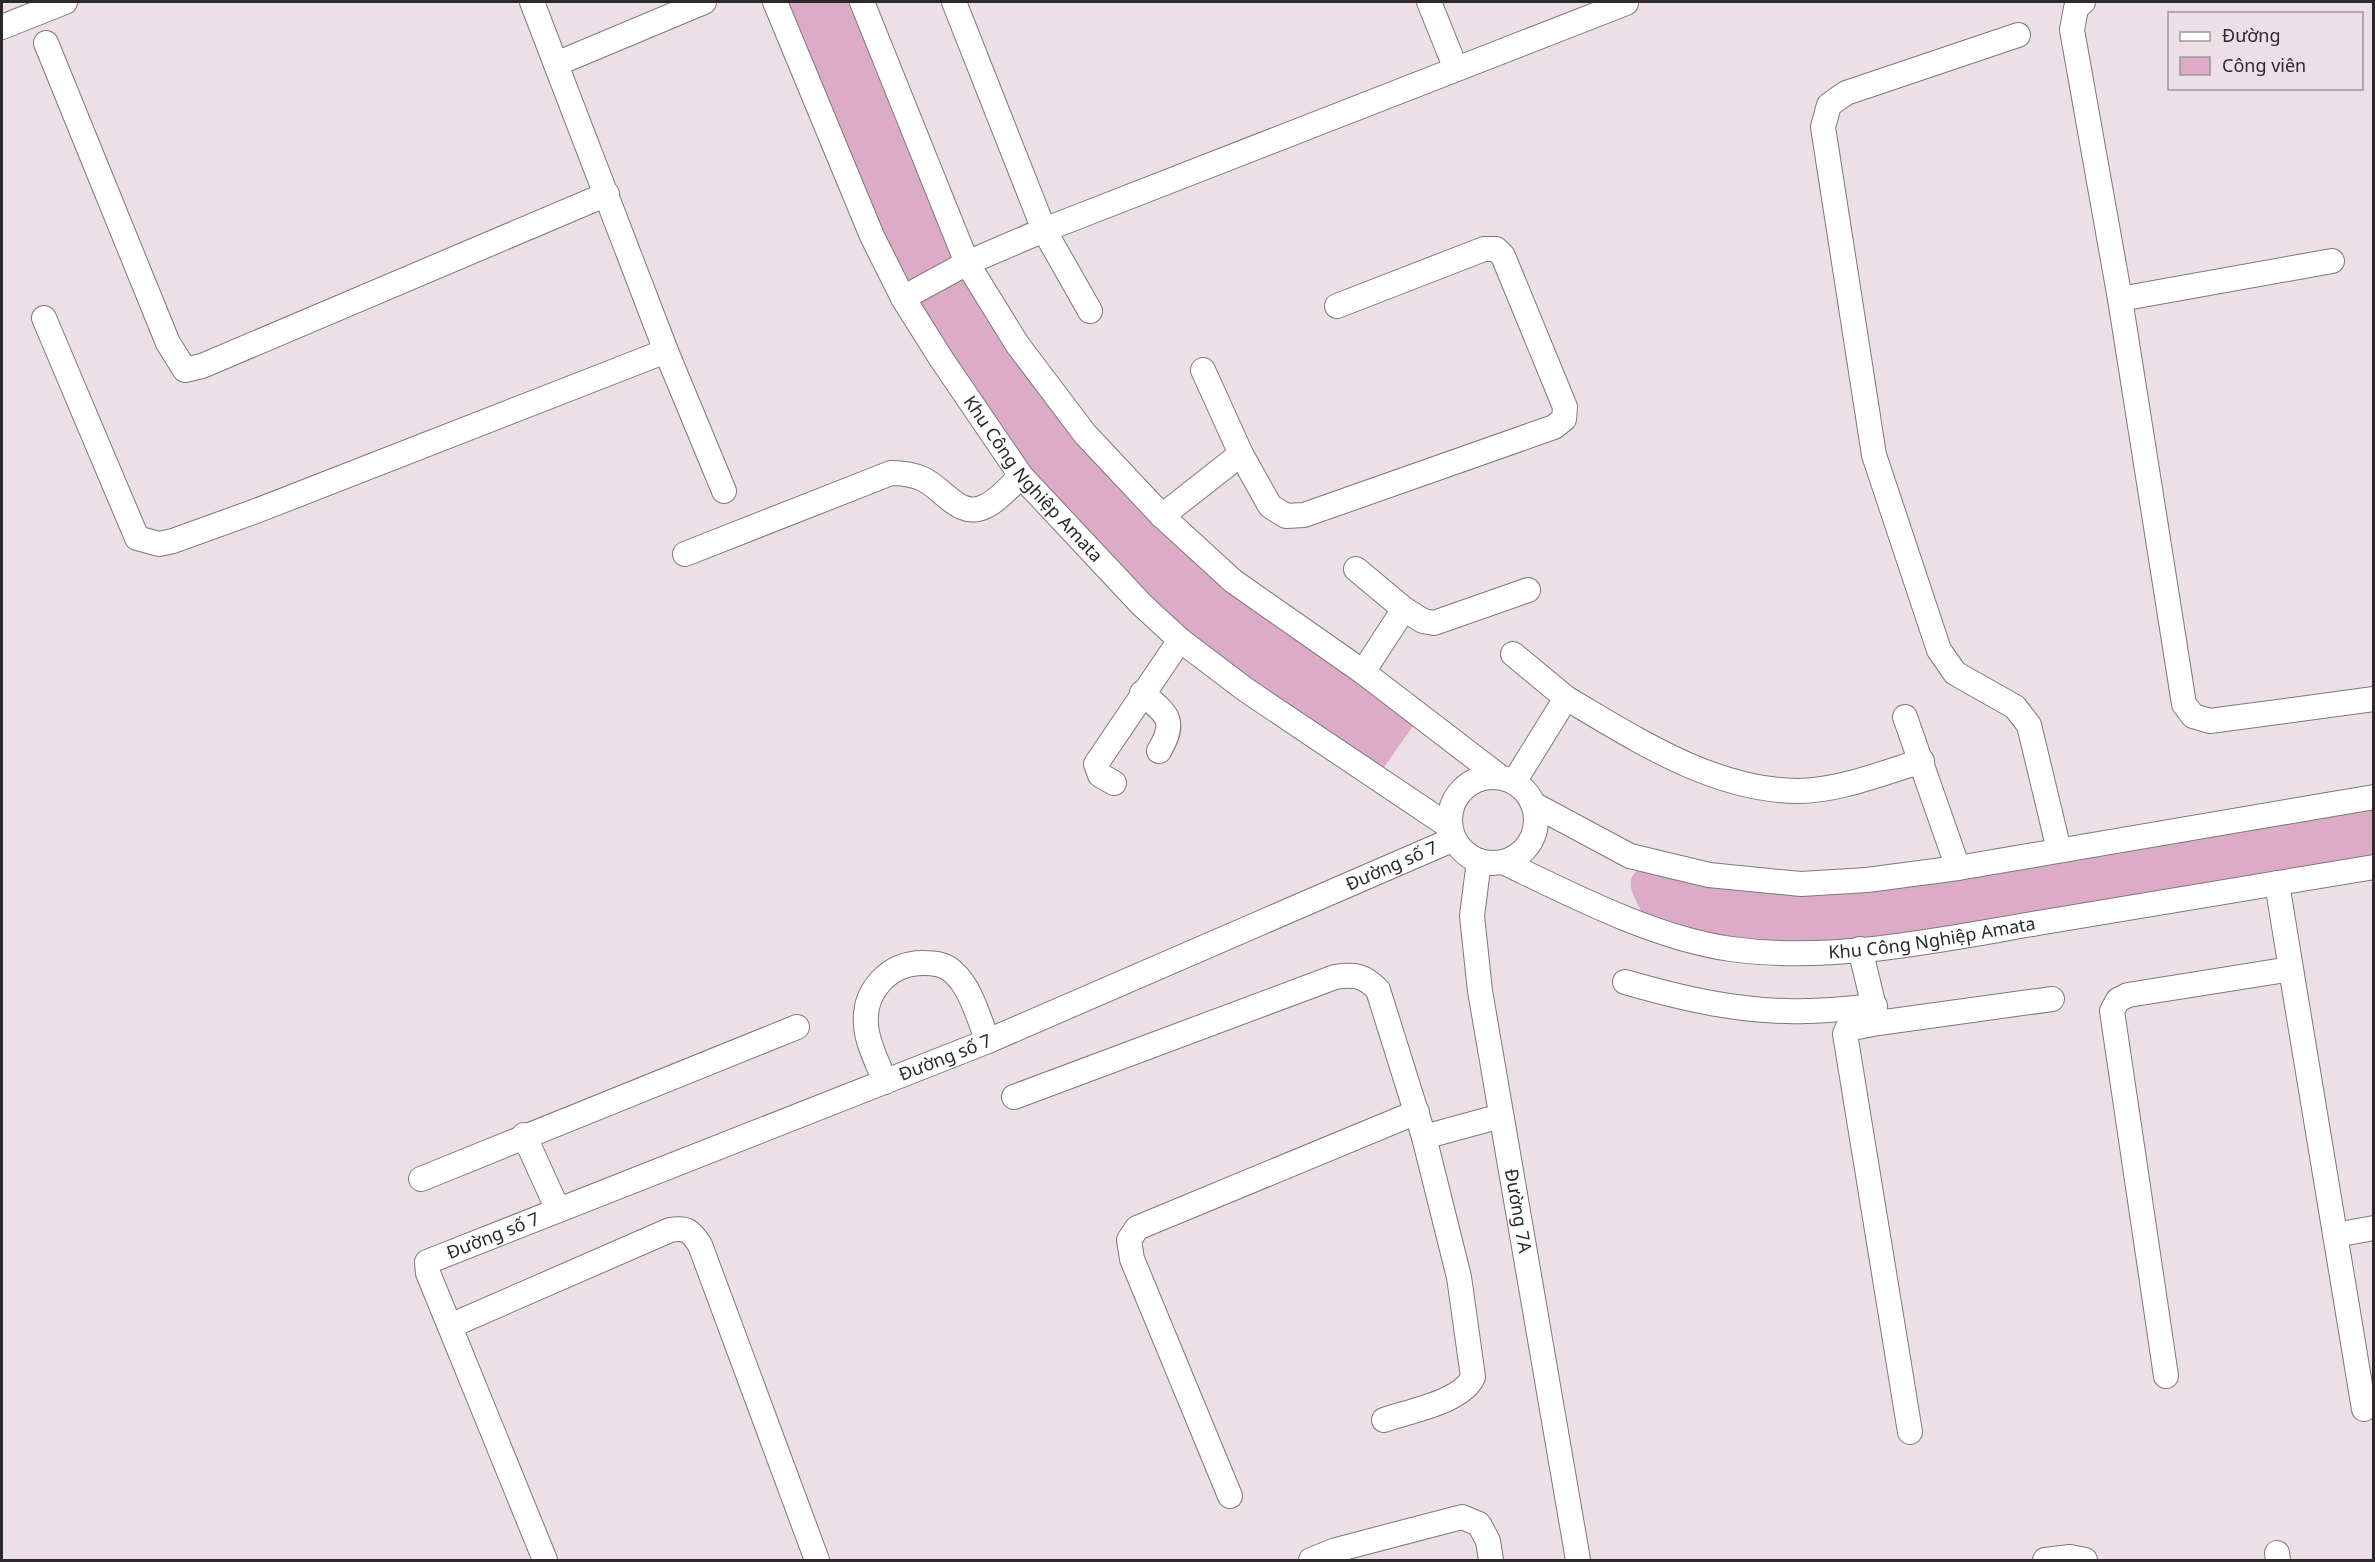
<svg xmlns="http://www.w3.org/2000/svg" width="2375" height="1562" font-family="'Noto Sans',sans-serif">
	<rect width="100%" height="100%" fill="#ecdfe6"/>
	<!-- green -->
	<g fill="#dbabc7">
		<polygon points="788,2 850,2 954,262 910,286 883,231"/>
		<polygon points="960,274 1078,444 1153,524 1227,590 1356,681 1413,726 1382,770 1254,682 1186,630 1150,596 1030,468 951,354 917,298"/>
		<path d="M2373 809V856C2256 875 2138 895 2020 914 1932 929 1820 953 1732 938 1701 932 1671 921 1641 911 1635 898 1623 881 1638 870L1868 892 1961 880Z"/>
	</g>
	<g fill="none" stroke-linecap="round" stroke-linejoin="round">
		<defs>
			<g id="minor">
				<path id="s1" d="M775 2 872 236 903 298 942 360 1021 476 1142 605 1180 640 1246 690 1450 827"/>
				<polyline points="862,2 967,263 1017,344 1085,434 1162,516 1233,581 1363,672 1500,777"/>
				<polyline points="954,2 1044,230 1090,311"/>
				<polyline points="1429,2 1456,69"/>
				<polyline points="2083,2 2076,8 2072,30 2120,299 2184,704 2193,716 2210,721 2374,699"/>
				<polyline points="2,27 65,2"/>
				<polyline points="2018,35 1846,93 1829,105 1823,127 1874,455 1939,650 1955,673 2015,707 2029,725 2059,850"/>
				<polyline points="46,43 168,343 185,370 202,366 607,194"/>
				<polyline points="556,64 704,2"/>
				<polyline points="903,298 967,263 1044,230 1626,3"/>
				<polyline points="2120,299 2332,261"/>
				<polyline points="44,318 137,538 159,544 173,541 256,511 666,351 532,2"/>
				<polyline points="666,351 724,491"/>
				<polyline points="1203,370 1241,454"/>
				<polyline points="1162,516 1241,454 1270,506 1286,516 1304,515 1554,427 1564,419 1565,407 1503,256 1496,249 1484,249 1337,306"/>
				<path d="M685 554 891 473C903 473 912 474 923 479 944 489 960 520 986 506 999 500 1011 485 1021 476"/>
				<polyline points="1356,569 1404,609 1363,672"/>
				<polyline points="1404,609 1423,621 1434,623 1528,590"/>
				<polyline points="1513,654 1566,698"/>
				<path d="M1142 693C1166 714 1178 719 1159 751"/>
				<polyline points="1905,717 1958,868"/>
				<circle cx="1493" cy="820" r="43"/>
				<path d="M1514 782 1566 698C1636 739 1712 790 1797 791 1839 791 1882 773 1922 761"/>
				<polyline points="1114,783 1100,775 1096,764 1180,640"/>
				<polyline points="1533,804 1630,856 1709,875 1801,884 1867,880 1958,868 2374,797"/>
				<path id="s2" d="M1479 861 1472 916 1480 991 1578 1560"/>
				<path id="s3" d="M1503 862C1572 895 1654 938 1731 949 1832 963 1938 940 2038 923 2150 905 2262 886 2374 867"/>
				<polyline points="1860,949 1878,1023 2052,999"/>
				<polyline points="2291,969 2364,1409"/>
				<path d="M1625 982C1684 999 1744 1013 1806 1011 1829 1011 1852 1008 1875 1006"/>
				<polyline points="1878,1023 1847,1029 1845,1034 1910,1432"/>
				<path d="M885 1082C879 1065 867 1044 866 1025 863 991 889 963 923 963 934 963 945 964 953 972 971 987 979 1020 988 1041"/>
				<path d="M1014 1097 1335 977C1354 974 1364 975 1378 990L1424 1137 1501 1116"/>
				<polyline points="524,1135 558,1210"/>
				<polyline points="421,1179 797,1027"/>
				<polyline points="2335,1235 2374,1228"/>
				<path d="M450 1326 670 1230C687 1227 691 1231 700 1245L817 1560"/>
				<polyline points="2166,1376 2112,1011 2118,1000 2128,995 2291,969 2277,883"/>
				<path d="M1384 1420C1409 1411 1462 1402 1473 1377L1459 1277 1424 1137"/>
				<polyline points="1230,1496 1132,1259 1129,1240 1137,1228 1417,1112"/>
				<polyline points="2277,1553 2278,1560"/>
				<path id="s4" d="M545 1560 428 1273 427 1262 988 1041 1454 839"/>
				<polyline points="1311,1560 1336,1550 1462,1517 1479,1524 1488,1541 1491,1560"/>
				<polyline points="2045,1560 2070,1557 2085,1560"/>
			</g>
		</defs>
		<!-- minor casing -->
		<use href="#minor" stroke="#81767c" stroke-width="26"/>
		<!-- minor -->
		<use href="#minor" stroke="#fff" stroke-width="24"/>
	</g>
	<g text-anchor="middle" stroke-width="4.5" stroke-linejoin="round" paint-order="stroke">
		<!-- street labels -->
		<g font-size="18" fill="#2d282b" stroke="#ecdfe6">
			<text dy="6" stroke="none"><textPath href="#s1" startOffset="546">Khu Công Nghiệp Amata</textPath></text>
			<text dy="6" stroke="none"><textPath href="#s4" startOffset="1364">Đường số 7</textPath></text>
			<text dy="6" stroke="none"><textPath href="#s3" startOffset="447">Khu Công Nghiệp Amata</textPath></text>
			<text dy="6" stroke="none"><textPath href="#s4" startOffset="878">Đường số 7</textPath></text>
			<text dy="6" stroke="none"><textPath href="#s2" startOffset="354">Đường 7A</textPath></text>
			<text dy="6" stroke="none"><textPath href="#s4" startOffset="392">Đường số 7</textPath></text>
		</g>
	</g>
	<!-- border -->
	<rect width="2375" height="1562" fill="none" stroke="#2d282b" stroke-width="6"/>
	<!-- legend -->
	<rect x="2168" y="12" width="195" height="78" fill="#ecdfe6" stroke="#a0969b" stroke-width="1.5"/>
	<rect x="2180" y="32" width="30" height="9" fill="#ffffff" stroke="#a0969b" stroke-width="1.5"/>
	<text x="2222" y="42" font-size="18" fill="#2d282b">Đường</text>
	<rect x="2180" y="57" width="30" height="18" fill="#dbabc7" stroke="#a0969b" stroke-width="1.5"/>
	<text x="2222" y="72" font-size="18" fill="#2d282b">Công viên</text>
</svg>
